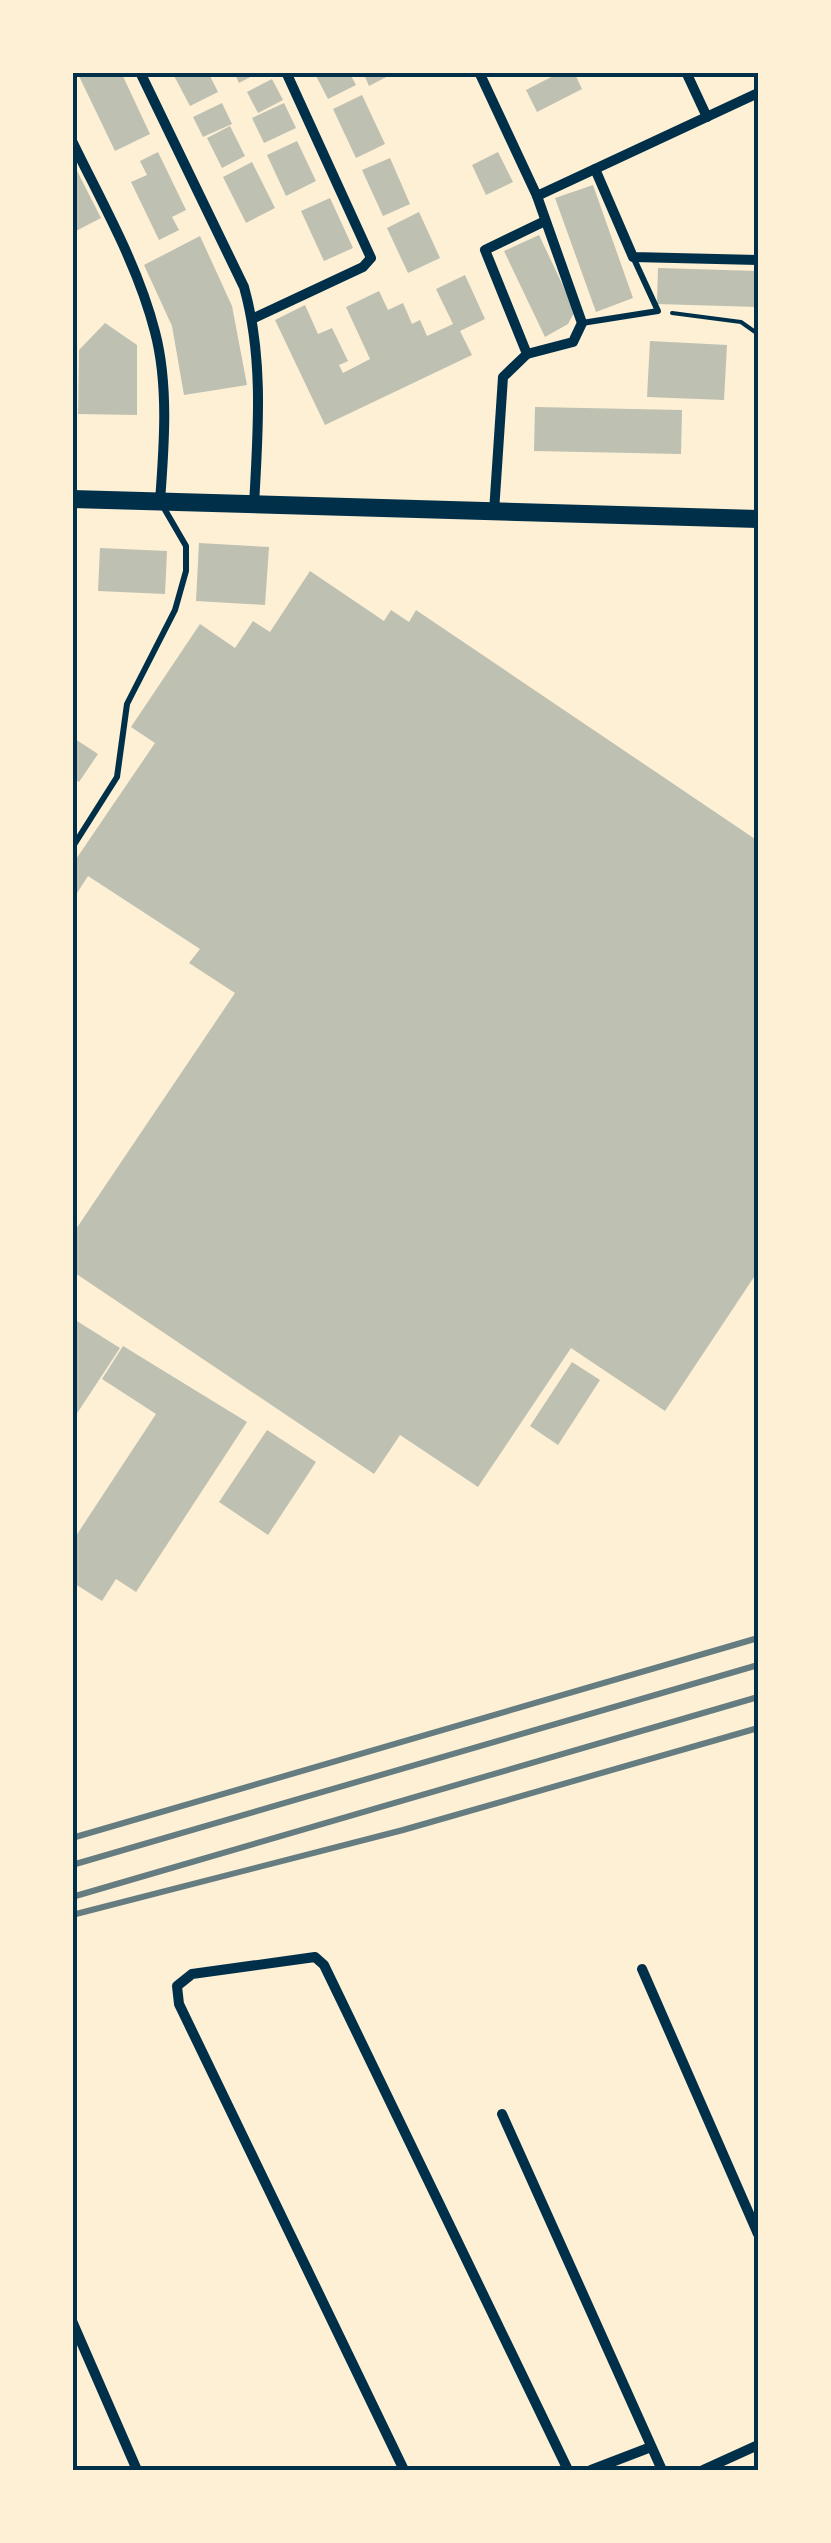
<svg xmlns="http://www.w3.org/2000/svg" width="831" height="2543" font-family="'PT Sans',sans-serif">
	<rect width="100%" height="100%" fill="#fdf0d5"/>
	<!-- building -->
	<g fill="#bec0b2">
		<polygon points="77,72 121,72 150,134 115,151"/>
		<polygon points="172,72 208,72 218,92 190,106"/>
		<polygon points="234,72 260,72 239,83"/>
		<polygon points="314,72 349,72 356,85 328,99"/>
		<polygon points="363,72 396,72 369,86"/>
		<polygon points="561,72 574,72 582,89 537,112 526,90"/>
		<polygon points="272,79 283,100 258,113 247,92"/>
		<polygon points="362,95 385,144 356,158 333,109"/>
		<polygon points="222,103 232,124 203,137 193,117"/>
		<polygon points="284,103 296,128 264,143 252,118"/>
		<polygon points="230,126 245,156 222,168 207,138"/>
		<polygon points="297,141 316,181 286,196 267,155"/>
		<polygon points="158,152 186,210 172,217 179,230 159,240 131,182 147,175 140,161"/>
		<polygon points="498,152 513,182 486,195 472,165"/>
		<polygon points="390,158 410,204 383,216 362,170"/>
		<polygon points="72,161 101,218 72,233"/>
		<polygon points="252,162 275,208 246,223 223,177"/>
		<polygon points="593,185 633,298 596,312 555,198"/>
		<polygon points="330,198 353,248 324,261 301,211"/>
		<polygon points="419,212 440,258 408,273 387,228"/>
		<polygon points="539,235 575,311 568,324 545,337 504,251"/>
		<polygon points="200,236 232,306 247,385 184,395 172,326 144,265"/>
		<polygon points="658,268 758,271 758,307 657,304"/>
		<polygon points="465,275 485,319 460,331 472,355 325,425 275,320 305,305 318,334 332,328 348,361 339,365 343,373 370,359 346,307 379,291 388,310 403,303 412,324 420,320 427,336 453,324 436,289"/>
		<polygon points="105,323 137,345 137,415 78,414 79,350"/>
		<polygon points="650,341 727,345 724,400 647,397"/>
		<polygon points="535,407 682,410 681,454 534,451"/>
		<polygon points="199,543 269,547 265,605 196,601"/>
		<polygon points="100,548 167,551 165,594 98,591"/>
		<polygon points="310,571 384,621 391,610 409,622 416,610 758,841 758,1271 665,1411 571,1348 478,1487 400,1435 374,1474 72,1271 72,1235 235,993 189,963 200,949 88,876 77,893 72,890 72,865 155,743 131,727 200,624 235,648 253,621 270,632"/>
		<polygon points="72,737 98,754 79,782 72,778"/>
		<polygon points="72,1318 120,1348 72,1421"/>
		<polygon points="123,1346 247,1422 136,1592 116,1579 102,1601 72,1582 72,1542 156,1414 102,1379"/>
		<polygon points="572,1362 600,1380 558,1445 530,1426"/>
		<polygon points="267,1430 316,1462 268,1535 219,1502"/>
	</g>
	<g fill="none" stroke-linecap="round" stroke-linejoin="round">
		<!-- path -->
		<polyline stroke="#003049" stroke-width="4" points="672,313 741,322 758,334"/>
		<!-- service -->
		<g stroke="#003049" stroke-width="6">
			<polyline points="582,323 658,311 634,259"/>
			<polyline points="72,848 117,777 127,704 175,610 186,571 186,546 161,503"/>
		</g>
		<!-- minor -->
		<g stroke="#003049" stroke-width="10">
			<path d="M140 72 244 287C264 358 258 432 254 505"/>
			<polyline points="479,72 537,196 582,323 573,342 527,354 503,377 494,512"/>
			<polyline points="686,72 707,117"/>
			<path d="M72 141C102 203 138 265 155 332 169 385 164 448 160 501"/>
			<polyline points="595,169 633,257 758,260"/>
			<polyline points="537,196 758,93"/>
			<polyline points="252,319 363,267 371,258 286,72"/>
			<polyline points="527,354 485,250 545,221"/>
			<polyline points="642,1969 758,2234"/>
			<polyline points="502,2114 662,2470"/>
			<polyline points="72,2321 137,2470"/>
			<polyline points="404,2470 179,2004 177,1986 192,1974 315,1957 324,1965 568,2470"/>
			<polyline points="591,2470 651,2447"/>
			<polyline points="703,2470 758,2445"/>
		</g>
		<!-- primary -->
		<polyline stroke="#003049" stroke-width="18" points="72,499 758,519"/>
		<!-- rail -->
		<g stroke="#657d81" stroke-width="6">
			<polyline points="72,1838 758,1638"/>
			<polyline points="72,1865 758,1665"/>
			<polyline points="72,1897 758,1697"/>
			<polyline points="72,1915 403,1830 758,1728"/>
		</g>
	</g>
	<!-- border -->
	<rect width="831" height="2543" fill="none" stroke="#fdf0d5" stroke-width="150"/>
	<rect x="75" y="75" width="681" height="2393" fill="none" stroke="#003049" stroke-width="4"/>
</svg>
